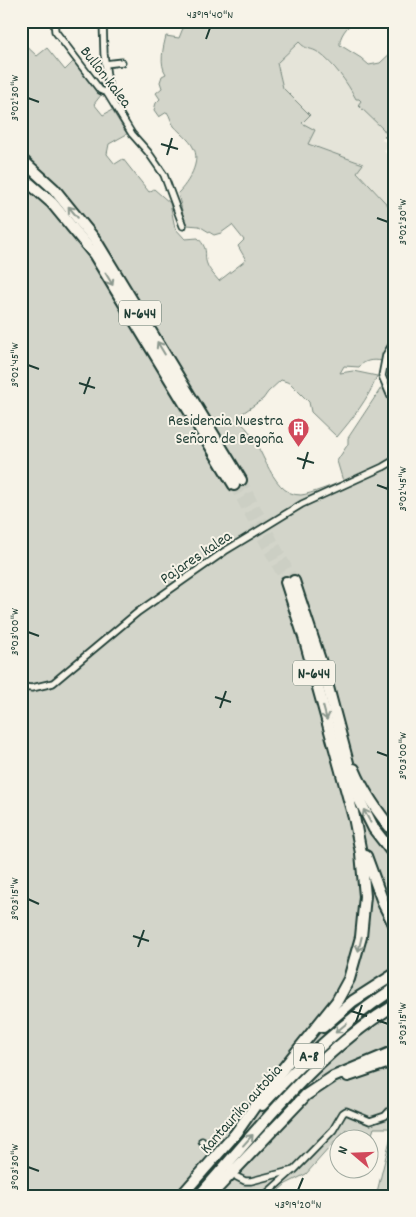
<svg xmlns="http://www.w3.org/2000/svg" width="416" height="1217" font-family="Dekko,sans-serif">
	<rect width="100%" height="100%" fill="#f7f3e8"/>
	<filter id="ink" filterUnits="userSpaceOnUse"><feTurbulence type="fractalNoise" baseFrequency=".02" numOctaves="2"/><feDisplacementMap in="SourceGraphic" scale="10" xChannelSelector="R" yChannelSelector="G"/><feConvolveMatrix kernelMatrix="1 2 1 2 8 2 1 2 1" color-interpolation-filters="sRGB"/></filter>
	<g filter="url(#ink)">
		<!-- built -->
		<polygon fill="#e5e4d9" points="299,41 305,48 317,51 338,72 350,88 356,99 359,99 362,102 359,105 383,129 387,135 381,140 391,144 384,151 388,156 395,154 395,213 357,171 362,164 307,144 301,124 310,115 283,88 277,63"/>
		<!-- green -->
		<path fill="#d3d5ca" stroke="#79897f" d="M168 21H354C347 27 339 36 340 45L361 58 369 65 380 63 395 49V139L384 137 387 135 383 129 358 105 361 101 359 99H356C347 82 334 64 319 53 311 47 307 51 299 42L277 63 283 88 310 115 302 123 315 130 308 144 363 164 357 172 395 213V364C383 361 368 356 359 367L344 366 340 373 353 371 377 376C369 398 352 419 337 437L311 412 309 402 290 383 281 380 268 392 263 399 240 415 238 421C262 434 268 496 301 495 311 494 333 485 343 481L337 461 348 444V438L383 385 395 414V481L388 489 395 490V1196H376L393 1128H374L369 1143 368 1140 357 1139 346 1129 306 1174 286 1184 272 1196H21V41L37 56 47 48 65 70 74 61 101 95 94 104 103 115 112 110 127 134 109 144 107 154 115 164 123 159 149 192 154 189 170 203 175 228 185 239 198 238C210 251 203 254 207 264 209 270 215 276 219 281L246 260 238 246 244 240 232 225 221 233 214 235 199 226 187 225 183 215 178 193C188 183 202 161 193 147 189 139 180 133 174 126 171 122 170 116 167 112L159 117 154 110 156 103 160 99 156 93 162 88 160 82 162 76 166 74C159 64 163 48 166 36L179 38 183 28Z"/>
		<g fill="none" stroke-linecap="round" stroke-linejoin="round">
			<!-- highway-tunnel -->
			<g stroke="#cccfc4" stroke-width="10" stroke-dasharray="10 5" stroke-linecap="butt">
				<polyline points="241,480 294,581"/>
				<polyline points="234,485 286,582"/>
			</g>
			<defs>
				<g id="street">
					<polyline points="54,21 55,31 100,90 107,93 132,134 148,152 164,175 183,226"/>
					<polyline points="56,21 73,21"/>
					<polyline points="103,21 104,54 108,84 107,93"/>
					<polyline points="105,64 122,62"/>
					<polyline points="395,340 386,355 382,376 395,406"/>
					<polyline points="21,687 32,688 53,683 138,612 225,551 302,504 383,467 395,460"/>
					<polyline points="202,1141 209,1149"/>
					<polyline points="237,1177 245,1181 251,1181 294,1170 333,1130 343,1113 346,1111 370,1121 385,1116 395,1105"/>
					<polyline points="264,1196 292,1171"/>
				</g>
				<g id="highway">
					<polyline points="21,159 54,189 96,241 241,480"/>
					<polyline points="21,176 52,203 94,254 234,485"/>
					<polyline points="294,581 324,672 356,793 374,829 395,856"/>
					<polyline points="286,582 304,637 354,818"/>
					<path d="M354 769C364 793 378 813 395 833"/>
					<polyline points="366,856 384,905 395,926"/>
					<polyline points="323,1027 353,1001 395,974"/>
					<polyline points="348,1076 395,1060"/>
					<path d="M262 1105C302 1062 344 1021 395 988"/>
					<polyline points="234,1136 266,1090 337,1001 349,979 361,937 365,896 361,853 353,812"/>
					<polyline points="181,1196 238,1131"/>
					<path d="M199 1196C259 1129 316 1052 395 1005"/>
					<polyline points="210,1196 306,1095 333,1077 395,1051"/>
				</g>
			</defs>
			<!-- street casing -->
			<use href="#street" stroke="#1f3d34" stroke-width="9"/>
			<!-- highway casing -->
			<use href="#highway" stroke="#1f3d34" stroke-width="14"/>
			<!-- street -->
			<use href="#street" stroke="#f7f3e8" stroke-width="5.5"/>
			<!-- highway -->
			<use href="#highway" stroke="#f7f3e8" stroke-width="10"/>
		</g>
		<!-- one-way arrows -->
		<defs><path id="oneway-shaft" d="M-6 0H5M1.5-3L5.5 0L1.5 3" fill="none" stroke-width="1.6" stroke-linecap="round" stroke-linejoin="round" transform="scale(1.25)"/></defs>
		<g stroke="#8b988e">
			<use href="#oneway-shaft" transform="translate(73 212) rotate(-130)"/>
			<use href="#oneway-shaft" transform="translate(109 279) rotate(59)"/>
			<use href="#oneway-shaft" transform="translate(161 348) rotate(-121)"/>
			<use href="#oneway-shaft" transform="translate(325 713) rotate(75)"/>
			<use href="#oneway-shaft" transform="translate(367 816) rotate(-118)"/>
			<use href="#oneway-shaft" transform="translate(360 944) rotate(103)"/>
			<use href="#oneway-shaft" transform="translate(341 1028) rotate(140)"/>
			<use href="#oneway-shaft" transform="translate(248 1140) rotate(-48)"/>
		</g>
	</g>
	<!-- ticks -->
	<path fill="none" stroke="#1f3d34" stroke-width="2" d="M206 39 210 28M28 98 39 102M161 144 178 149M167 155 172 138M377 218 388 222M28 365 39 369M79 383 95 388M84 394 90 377M297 458 314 463M303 469 308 452M377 485 388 489M28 632 39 636M215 697 231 702M220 708 226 691M377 752 388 756M28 899 39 904M133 936 149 941M138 947 144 930M351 1011 367 1016M377 1020 388 1024M356 1022 362 1005M28 1167 39 1171M298 1190 303 1178"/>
	<!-- icons -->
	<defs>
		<symbol id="building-pin" viewBox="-11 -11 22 30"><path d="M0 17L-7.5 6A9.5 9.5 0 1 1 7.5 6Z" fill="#d1495b" stroke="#f7f3e8"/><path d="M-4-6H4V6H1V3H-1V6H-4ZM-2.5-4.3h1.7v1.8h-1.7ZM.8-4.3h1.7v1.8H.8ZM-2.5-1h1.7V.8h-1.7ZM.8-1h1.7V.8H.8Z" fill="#fff"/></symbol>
	</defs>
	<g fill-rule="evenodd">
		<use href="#building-pin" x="286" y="416" width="25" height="34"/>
	</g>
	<g text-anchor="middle" stroke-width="4" stroke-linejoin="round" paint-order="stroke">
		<!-- shield labels -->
		<g fill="#f7f3e8" stroke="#60746a" stroke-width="1">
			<rect x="119" y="300.5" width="42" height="25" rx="4"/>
			<rect x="293" y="660.5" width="42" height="25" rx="4"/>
			<rect x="294" y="1043.5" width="30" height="25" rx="4"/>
		</g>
		<g font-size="15" font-weight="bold" fill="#1f3d34">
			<text x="140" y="318">N-644</text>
			<text x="314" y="678">N-644</text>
			<text x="309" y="1061">A-8</text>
		</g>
		<!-- street labels -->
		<g font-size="16" fill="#1f3d34" stroke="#f7f3e8">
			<text transform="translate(107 76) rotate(52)" y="6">Bullon kalea</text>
			<text transform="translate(195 556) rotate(-34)" y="6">Pajares kalea</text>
			<text transform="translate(240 1108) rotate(-48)" y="6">Kantauriko autobia</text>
		</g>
		<!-- poi labels -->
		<g font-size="16" fill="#1f3d34" stroke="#f7f3e8" text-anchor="end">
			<text x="283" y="425">Residencia Nuestra<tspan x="283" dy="18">Señora de Begoña</tspan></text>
		</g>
	</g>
	<!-- margin -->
	<rect width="416" height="1217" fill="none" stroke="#f7f3e8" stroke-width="55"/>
	<!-- north arrow -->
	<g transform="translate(354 1154) rotate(289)"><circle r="24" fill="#f7f3e8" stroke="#a1aaa0"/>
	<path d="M0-4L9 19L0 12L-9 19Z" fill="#d1495b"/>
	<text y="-8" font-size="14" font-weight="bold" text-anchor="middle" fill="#1f3d34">N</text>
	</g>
	<rect x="28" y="28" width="360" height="1162" fill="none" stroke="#1f3d34" stroke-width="2"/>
	<g font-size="12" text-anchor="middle" fill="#1f3d34">
		<text x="210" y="18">43°19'40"N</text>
		<text transform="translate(14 98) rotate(-90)" y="4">3°02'30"W</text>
		<text transform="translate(402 222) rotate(-90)" y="4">3°02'30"W</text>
		<text transform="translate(14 365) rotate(-90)" y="4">3°02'45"W</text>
		<text transform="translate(402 489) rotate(-90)" y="4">3°02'45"W</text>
		<text transform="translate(14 632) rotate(-90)" y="4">3°03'00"W</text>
		<text transform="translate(402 756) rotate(-90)" y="4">3°03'00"W</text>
		<text transform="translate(14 899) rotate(-90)" y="4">3°03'15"W</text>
		<text transform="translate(402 1024) rotate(-90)" y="4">3°03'15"W</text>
		<text transform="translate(14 1167) rotate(-90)" y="4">3°03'30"W</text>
		<text x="298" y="1208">43°19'20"N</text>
	</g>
</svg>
